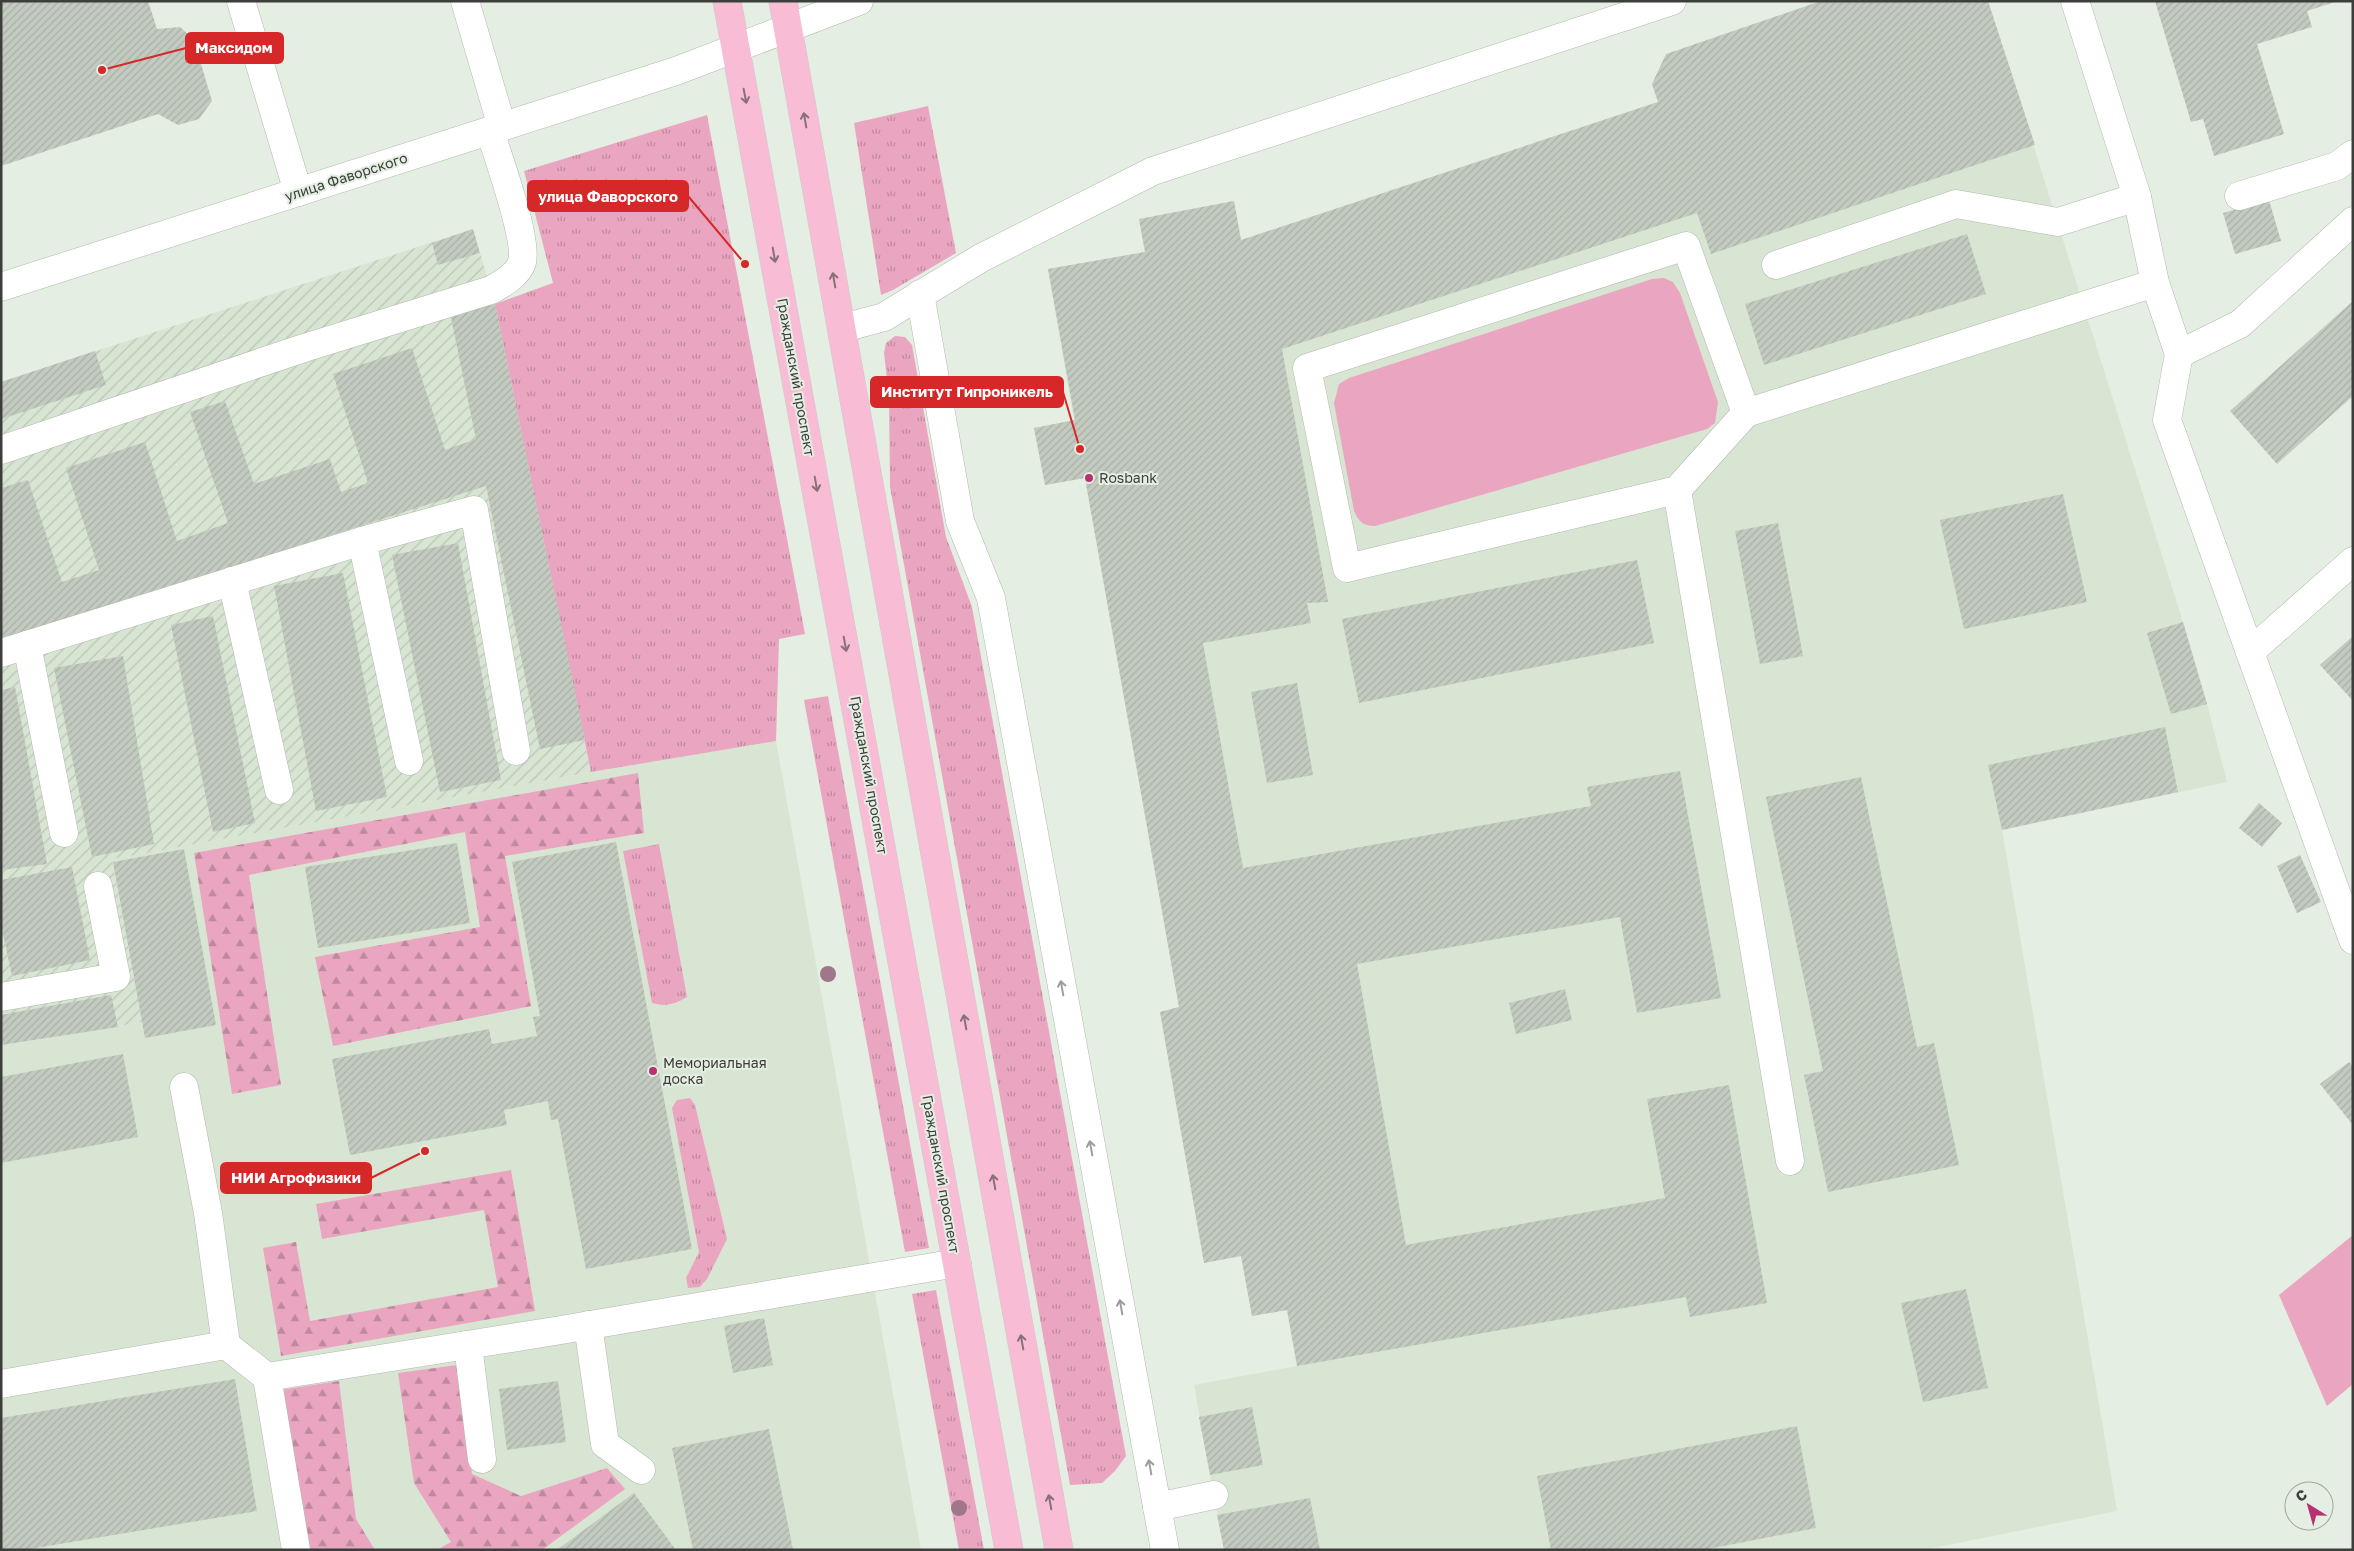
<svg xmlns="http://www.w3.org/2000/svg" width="2354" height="1551" font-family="'Golos Text',sans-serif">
	<defs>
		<pattern id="industrial-furrows" width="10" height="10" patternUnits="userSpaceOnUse" patternTransform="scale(1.25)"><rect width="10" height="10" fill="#d8e5d3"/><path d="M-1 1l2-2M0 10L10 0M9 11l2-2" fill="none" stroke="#bac6b6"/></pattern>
		<pattern id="grass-tufts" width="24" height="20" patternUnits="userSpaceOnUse" patternTransform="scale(1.25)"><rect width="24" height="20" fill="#eaa6c0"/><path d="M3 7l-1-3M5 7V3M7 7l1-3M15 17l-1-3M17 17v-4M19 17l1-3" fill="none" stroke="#bf899d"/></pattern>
		<pattern id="forest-firs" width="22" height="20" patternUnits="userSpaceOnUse" patternTransform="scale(1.25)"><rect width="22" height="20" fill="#eaa6c0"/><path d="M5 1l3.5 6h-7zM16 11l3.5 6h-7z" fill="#bf899d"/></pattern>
		<pattern id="building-hatch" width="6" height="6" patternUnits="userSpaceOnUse" patternTransform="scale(1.25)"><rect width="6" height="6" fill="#c3cbc0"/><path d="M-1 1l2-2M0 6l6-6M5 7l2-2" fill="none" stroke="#a8afa6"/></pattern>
	</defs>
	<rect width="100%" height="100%" fill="#e5eee2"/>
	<!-- built -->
	<g fill="#d8e5d3">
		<polygon points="1821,1 1988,1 2183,622 2207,704 2227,782 2002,830 2117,1511 1923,1550 1224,1550 1194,1385 1297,1366 1287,1310 1252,1316 1241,1256 1204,1263 1160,1012 1179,1007 1085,478 1045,485 1034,428 1074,420 1048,269 1145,252 1139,219 1234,201 1241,240 1658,102"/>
		<polygon points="776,741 921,1550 1,1550 1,1045 142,1022 112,859 591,772"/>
	</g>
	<!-- industrial -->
	<polygon fill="url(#industrial-furrows)" points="473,229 495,304 591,772 112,859 142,1022 1,1045 1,382"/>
	<!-- grass -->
	<g fill="url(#grass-tufts)">
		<polygon points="928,106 956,253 893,290 881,295 854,123"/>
		<polygon points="707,115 805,634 779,639 776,741 591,772 495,304 553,283 524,171"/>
		<polygon points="895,336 905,337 912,345 946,537 972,607 1126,1456 1115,1471 1102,1483 1070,1485 890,487 889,396 884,353 886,343"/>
		<polygon points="828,696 929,1248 905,1252 804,700"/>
		<path d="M659 844 687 997C675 1004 666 1007 652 1003L623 851Z"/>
		<polygon points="690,1098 695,1105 727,1239 707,1279 700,1287 688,1288 686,1278 699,1252 672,1108 677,1100"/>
		<polygon points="936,1290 984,1550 959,1550 912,1294"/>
	</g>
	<!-- forest -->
	<g fill="url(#forest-firs)">
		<polygon points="638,773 644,833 505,856 531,1006 333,1046 315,957 480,927 465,832 249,875 281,1085 232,1094 194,853"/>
		<polygon points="511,1170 535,1311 281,1356 263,1248 296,1242 310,1321 498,1287 484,1210 322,1239 316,1204"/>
		<polygon points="457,1365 472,1474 521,1496 607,1468 625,1489 542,1550 437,1550 451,1542 414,1483 398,1373"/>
		<polygon points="339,1381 356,1519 375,1550 309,1550 280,1390"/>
	</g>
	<!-- park -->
	<g fill="#eaa6c0">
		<path d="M1664 278 1673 282 1680 293 1718 402 1715 423 1707 429 1375 526C1363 526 1359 522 1354 511L1334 403 1339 384 1349 378 1652 279Z"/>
		<polygon points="2353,1235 2353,1384 2327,1406 2279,1295"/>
	</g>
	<!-- building -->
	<g fill="url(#building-hatch)">
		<polygon points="1,1 148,1 157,29 180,27 194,40 212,101 199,119 178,125 158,114 1,166"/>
		<polygon points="1821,1 1988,1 2035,145 1711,254 1697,213 1282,349 1328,602 1307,603 1311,623 1203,643 1243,868 1591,806 1587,787 1680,771 1721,998 1637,1013 1620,917 1357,964 1406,1245 1665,1198 1647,1099 1729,1085 1767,1303 1690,1317 1686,1297 1297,1366 1287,1310 1252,1316 1241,1256 1204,1263 1160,1012 1179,1007 1085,478 1045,485 1034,428 1075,420 1048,269 1145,252 1139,219 1234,201 1241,240 1658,102 1652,84 1666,54"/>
		<polygon points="2155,1 2338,1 2307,11 2312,27 2257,44 2284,134 2214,156 2203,119 2191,122"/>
		<polygon points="2269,200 2281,241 2235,254 2223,213"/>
		<polygon points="473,229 480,253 438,265 432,243"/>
		<polygon points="1967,234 1986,294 1764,365 1745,304"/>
		<polygon points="2353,301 2353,396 2277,464 2230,411"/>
		<polygon points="495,304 585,740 540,749 486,486 1,640 1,488 28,480 62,582 99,570 66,468 145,442 177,541 228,523 190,412 225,401 254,484 330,459 341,492 368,483 333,374 412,348 445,450 476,439 450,313"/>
		<polygon points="95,351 106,385 1,419 1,382"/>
		<polygon points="2063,494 2087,602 1964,629 1940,520"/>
		<polygon points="1778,523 1803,656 1760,664 1735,531"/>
		<polygon points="458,543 501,780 440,792 392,555"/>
		<polygon points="1637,560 1654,643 1359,703 1342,619"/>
		<polygon points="343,573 387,797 316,811 274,586"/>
		<polygon points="213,616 255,823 213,832 171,625"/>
		<polygon points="2183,622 2207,704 2171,714 2147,633"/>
		<polygon points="2353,636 2353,701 2320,665"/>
		<polygon points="123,656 154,844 92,857 54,668"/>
		<polygon points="1297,683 1313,775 1267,783 1251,692"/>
		<polygon points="15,687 47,864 1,870 1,690"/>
		<polygon points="2165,727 2178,792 2002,830 1988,765"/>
		<polygon points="1861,777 1917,1047 1934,1043 1959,1165 1828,1192 1804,1075 1823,1071 1766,797"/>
		<polygon points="2259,803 2282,823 2262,847 2239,828"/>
		<polygon points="616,842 692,1249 586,1269 558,1119 551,1120 548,1101 504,1110 507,1125 350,1155 332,1059 489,1029 492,1044 537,1036 533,1017 540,1016 512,862"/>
		<polygon points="457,843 470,923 318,948 305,867"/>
		<polygon points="184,849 216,1025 145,1038 113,862"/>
		<polygon points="2300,855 2321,902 2297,913 2277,866"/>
		<polygon points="72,867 90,960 12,976 1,924 1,880"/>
		<polygon points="1565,989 1572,1020 1516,1034 1509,1003"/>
		<polygon points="111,995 118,1027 1,1045 1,1015"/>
		<polygon points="123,1054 138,1137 1,1163 1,1077"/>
		<polygon points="2349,1062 2353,1066 2353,1125 2320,1084"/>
		<polygon points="1966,1289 1988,1388 1923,1402 1901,1303"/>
		<polygon points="764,1318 773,1365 733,1373 724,1326"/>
		<polygon points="235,1379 257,1511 24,1550 1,1550 1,1418"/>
		<polygon points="558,1381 566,1442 507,1450 499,1389"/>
		<polygon points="1252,1407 1263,1465 1210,1475 1199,1417"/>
		<polygon points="1797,1426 1816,1528 1703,1550 1551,1550 1537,1476"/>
		<polygon points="769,1429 793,1550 693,1550 672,1448"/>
		<polygon points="634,1493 676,1550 557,1550"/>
		<polygon points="1310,1498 1320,1550 1224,1550 1217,1515"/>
	</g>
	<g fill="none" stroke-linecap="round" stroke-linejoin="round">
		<defs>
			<g id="minor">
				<polyline points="241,1 298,192"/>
				<polyline points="465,1 502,127"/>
				<polyline points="2075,1 2137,197 2155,283 2179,354 2167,420 2353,940"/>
				<polyline points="2239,196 2337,166 2353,154"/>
				<polyline points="1776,265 1956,204 2058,222 2137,197"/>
				<polyline points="1,287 676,71 859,1"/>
				<polyline points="920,294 960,521 991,598 1165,1550"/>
				<polyline points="843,328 884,317 981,258 1153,171 1672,1"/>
				<polyline points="2179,354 2240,324 2353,221"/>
				<polyline points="1746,413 1686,246 1307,368 1347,568 1677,490 1746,413 2155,283"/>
				<path d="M1 450 304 348 491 290C502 284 518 275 522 262 528 239 498 157 490 131"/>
				<polyline points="1677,490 1790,1161"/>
				<polyline points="362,541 409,761"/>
				<polyline points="232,581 279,790"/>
				<polyline points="27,645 64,833"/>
				<polyline points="2250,652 2353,561"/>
				<polyline points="1,653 362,541 474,510 516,751"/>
				<polyline points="1,997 116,977 98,886"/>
				<polyline points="184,1087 208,1213 226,1345 267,1377 296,1550"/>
				<polyline points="588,1325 605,1444 641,1470"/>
				<polyline points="468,1345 482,1459"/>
				<polyline points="267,1377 555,1331 957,1263"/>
				<polyline points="1,1384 226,1345"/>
				<polyline points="1157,1507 1214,1495"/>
			</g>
			<g id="major">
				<polyline points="727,1 1009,1550"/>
				<polyline points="783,1 1059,1550"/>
			</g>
		</defs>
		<!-- minor casing -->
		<use href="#minor" stroke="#b1b9ae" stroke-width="29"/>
		<!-- major casing -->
		<use href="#major" stroke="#cccdcc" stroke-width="29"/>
		<!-- minor -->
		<use href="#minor" stroke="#fff" stroke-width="28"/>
		<!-- major -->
		<use href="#major" stroke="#f8bcd4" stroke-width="28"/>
	</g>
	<!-- trees -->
	<g fill="#9f7788">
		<circle cx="828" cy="974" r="8"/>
		<circle cx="959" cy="1508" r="8"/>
	</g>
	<!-- one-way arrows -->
	<defs><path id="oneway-shaft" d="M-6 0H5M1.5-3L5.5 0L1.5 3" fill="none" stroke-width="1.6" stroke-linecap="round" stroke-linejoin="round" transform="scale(1.25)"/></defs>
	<g stroke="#877078">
		<use href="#oneway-shaft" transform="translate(745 96) rotate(79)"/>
		<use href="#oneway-shaft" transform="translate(805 120) rotate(-100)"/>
		<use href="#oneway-shaft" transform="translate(774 255) rotate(80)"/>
		<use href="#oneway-shaft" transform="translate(834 280) rotate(-100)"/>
		<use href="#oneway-shaft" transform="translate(816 484) rotate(80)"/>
		<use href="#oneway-shaft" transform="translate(845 644) rotate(80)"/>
		<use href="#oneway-shaft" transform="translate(965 1022) rotate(-100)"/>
		<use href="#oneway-shaft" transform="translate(994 1182) rotate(-100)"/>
		<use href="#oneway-shaft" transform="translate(1022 1342) rotate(-100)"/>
		<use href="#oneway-shaft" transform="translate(1050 1502) rotate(-100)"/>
	</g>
	<g stroke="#9d9e9c">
		<use href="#oneway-shaft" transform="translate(1062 988) rotate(-100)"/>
		<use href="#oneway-shaft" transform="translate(1091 1148) rotate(-100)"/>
		<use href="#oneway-shaft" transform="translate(1121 1307) rotate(-100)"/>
		<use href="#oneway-shaft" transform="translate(1150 1467) rotate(-100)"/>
	</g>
	<!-- markers -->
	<g fill="#b73174" stroke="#e5eee2" stroke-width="2">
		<circle cx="1089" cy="478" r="5"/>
		<circle cx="653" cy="1071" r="5"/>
	</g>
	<g text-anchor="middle" stroke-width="4" stroke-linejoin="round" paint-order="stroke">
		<!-- street labels -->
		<g font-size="14" fill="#3b3e3a" stroke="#e5eee2">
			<text transform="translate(346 177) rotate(-18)" y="5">улица Фаворского</text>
			<text transform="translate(796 377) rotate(80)" y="5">Гражданский проспект</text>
			<text transform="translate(869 775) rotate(80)" y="5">Гражданский проспект</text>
			<text transform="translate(941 1174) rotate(80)" y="5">Гражданский проспект</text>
		</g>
		<!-- poi labels -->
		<g font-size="14" fill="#3b3e3a" stroke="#e5eee2" text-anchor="start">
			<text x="1099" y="483">Rosbank</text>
			<text x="663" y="1068">Мемориальная<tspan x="663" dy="16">доска</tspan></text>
		</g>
	</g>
	<!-- callouts -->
	<path fill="none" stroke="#d62828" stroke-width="2" d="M102 70L186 48M745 264L688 196M1080 449L1063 392M425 1151L371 1178"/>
	<g fill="#d62828" stroke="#e5eee2" stroke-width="2">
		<circle cx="102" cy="70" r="5"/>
		<circle cx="745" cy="264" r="5"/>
		<circle cx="1080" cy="449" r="5"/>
		<circle cx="425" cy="1151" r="5"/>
	</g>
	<g fill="#d62828" stroke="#d62828" stroke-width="2">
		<rect x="186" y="33" width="97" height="30" rx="5"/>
		<rect x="528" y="181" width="160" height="30" rx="5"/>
		<rect x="871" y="377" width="192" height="30" rx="5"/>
		<rect x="221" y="1163" width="150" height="30" rx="5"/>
	</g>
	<g font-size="15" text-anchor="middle" font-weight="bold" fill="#fff">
		<text x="234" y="53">Максидом</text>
		<text x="608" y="202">улица Фаворского</text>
		<text x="967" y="397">Институт Гипроникель</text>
		<text x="296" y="1183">НИИ Агрофизики</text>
	</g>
	<!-- border -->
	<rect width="2354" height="1551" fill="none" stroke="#3b3e3a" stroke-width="5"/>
	<!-- north arrow -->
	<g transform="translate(2309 1506) rotate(323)"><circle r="24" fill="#e5eee2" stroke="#a1a89f"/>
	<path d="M0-4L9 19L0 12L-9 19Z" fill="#b73174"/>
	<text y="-8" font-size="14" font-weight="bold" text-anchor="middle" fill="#3b3e3a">С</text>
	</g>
</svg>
